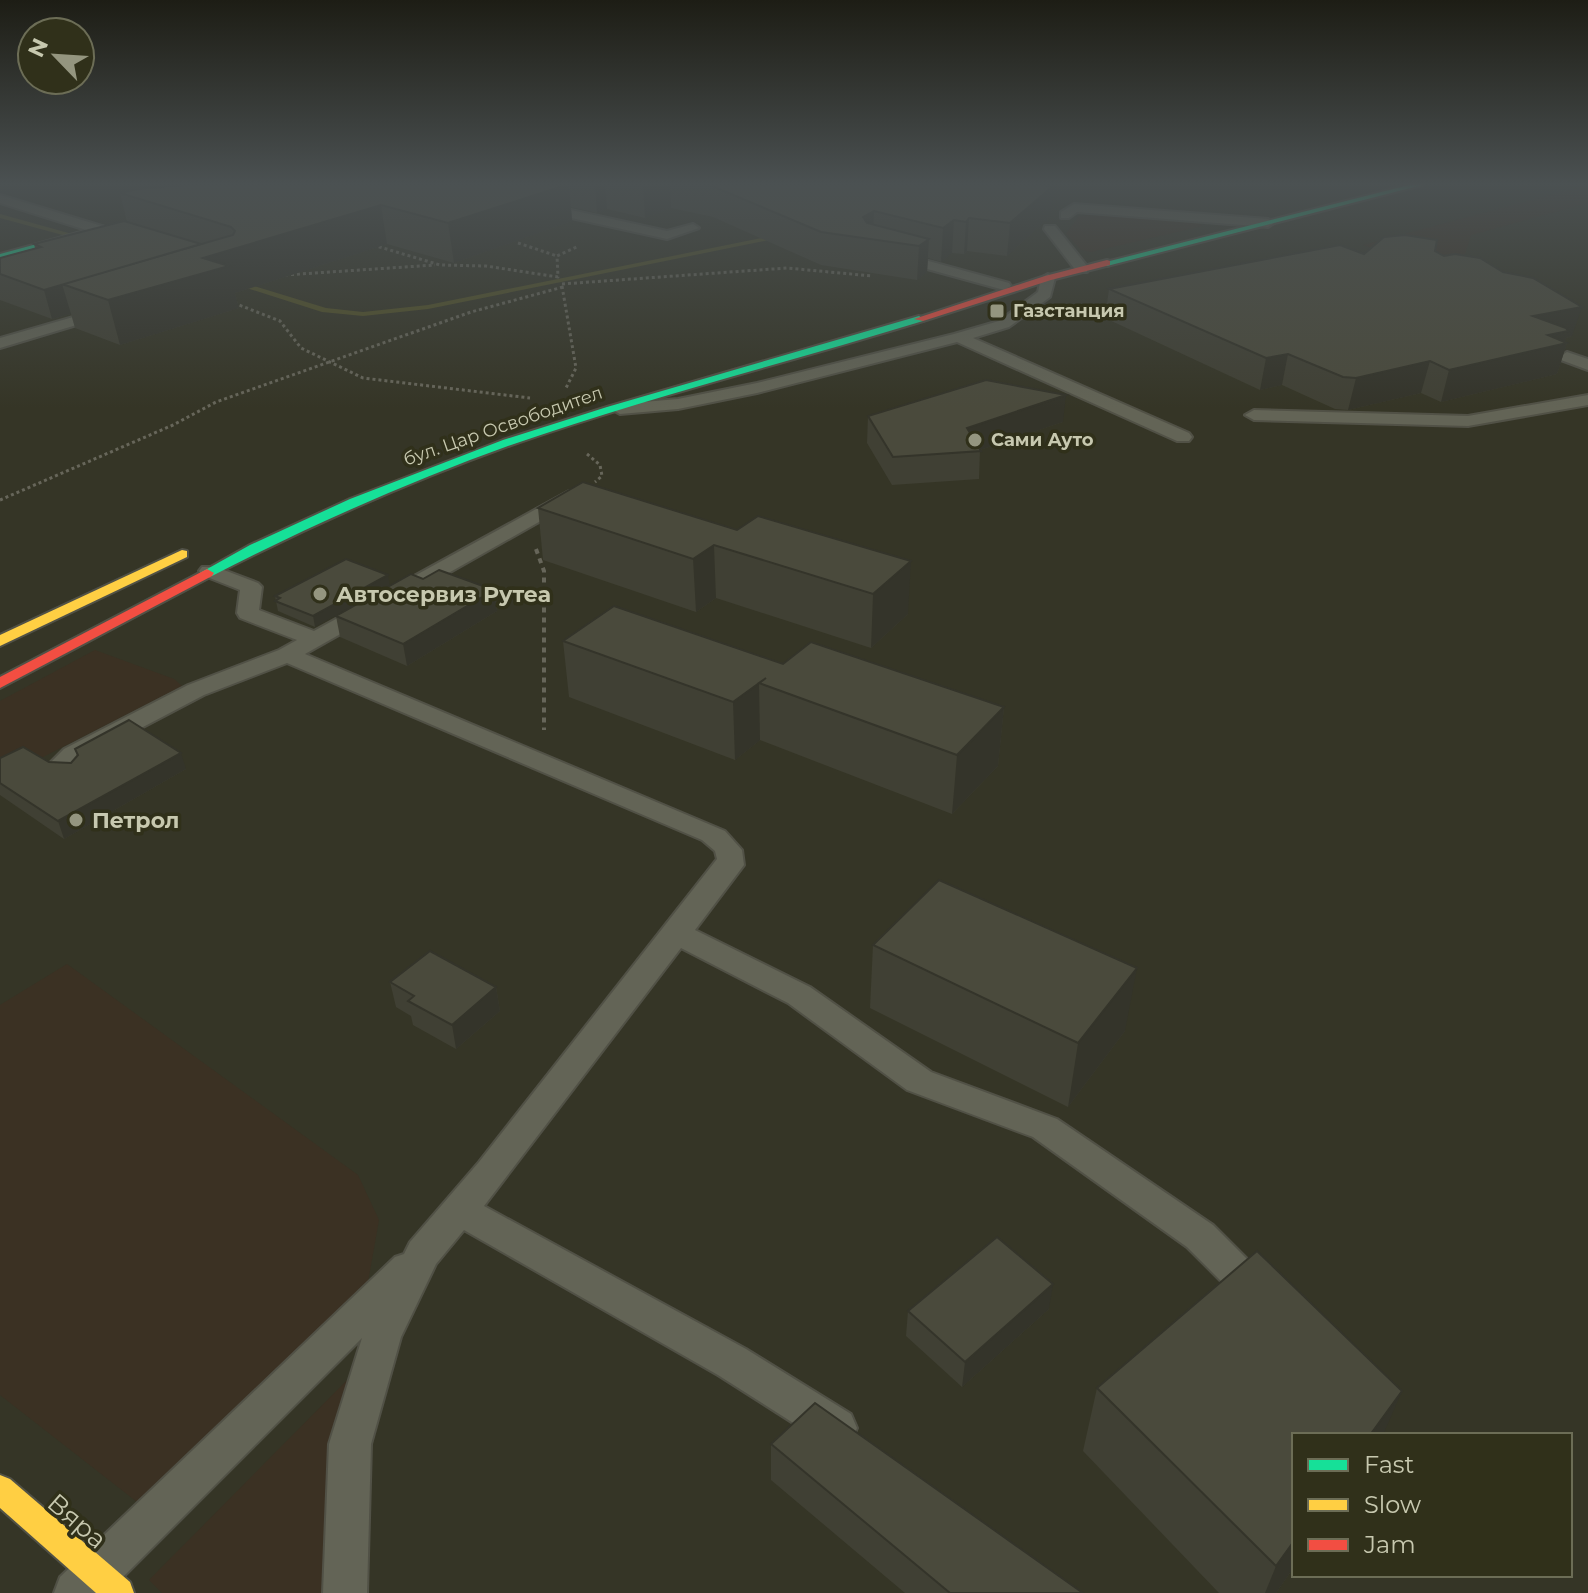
<svg xmlns="http://www.w3.org/2000/svg" width="1588" height="1593" font-family="Montserrat,sans-serif">
	<rect width="100%" height="100%" fill="#353526"/>
	<!-- green -->
	<g fill="#3b3123">
		<polygon points="1588,185 1588,203 1471,235 1458,277 1363,245"/>
		<polygon points="1103,213 1194,221 1203,226 1091,252 1081,250 1066,234 1079,216"/>
		<polygon points="95,650 174,679 182,686 0,779 0,701"/>
		<polygon points="67,964 358,1175 379,1220 367,1288 137,1502 0,1395 0,1005"/>
		<polygon points="357,1370 330,1593 162,1593 149,1580"/>
	</g>
	<g fill="none" stroke-linecap="round" stroke-linejoin="round">
		<!-- stream -->
		<g fill="#525127" fill-rule="evenodd">
			<polygon points="0,214 83,237 85,238 81,240 0,218"/>
			<polygon points="782,234 784,237 428,309 363,316 322,312 231,283 238,281 326,308 363,312 428,305"/>
		</g>
		<defs>
			<g id="lane">
				<polygon points="0,195 128,234 130,237 118,240 0,203"/>
				<polygon points="539,203 667,231 693,224 699,228 667,239 535,210 533,207"/>
				<polygon points="1074,204 1268,219 1274,223 1268,227 1077,212 1069,218 1061,218 1061,212"/>
				<polygon points="1045,226 1055,226 1087,266 1087,272 1077,272 1044,229"/>
				<polygon points="892,251 1009,283 1011,286 1004,290 887,258 887,252"/>
				<polygon points="1048,274 1055,278 1050,297 1009,327 973,338 1189,433 1192,437 1189,441 1177,441 957,342 757,393 678,409 620,414 611,409 620,404 678,399 757,383 954,334 999,321 1038,292 1041,278"/>
				<polygon points="108,307 115,311 113,314 0,348 0,338"/>
				<polygon points="1567,352 1588,359 1588,370 1561,360 1559,357"/>
				<polygon points="1588,395 1588,405 1468,426 1254,420 1245,415 1254,410 1468,416"/>
				<polygon points="569,491 579,497 576,501 305,654 725,831 742,850 744,865 695,930 810,987 931,1072 1057,1119 1213,1225 1250,1262 1256,1273 1250,1284 1237,1289 1224,1284 1187,1247 1033,1137 907,1090 788,1003 681,948 484,1206 746,1349 851,1414 857,1428 851,1442 837,1447 823,1442 718,1375 464,1230 436,1264 401,1337 371,1444 367,1593 323,1593 329,1444 362,1338 107,1593 54,1593 60,1577 395,1257 404,1254 410,1242 479,1162 717,859 715,851 702,840 287,663 204,695 82,759 76,764 81,772 77,777 59,777 50,763 64,749 188,685 279,650 297,640 240,618 237,613 240,590 202,575 199,571 202,567 216,567 258,583 262,587 259,610 314,631"/>
			</g>
			<g id="fast">
				<polygon points="1409,185 1422,185 1107,266 1102,263"/>
				<polygon points="92,229 95,234 0,260 0,254"/>
				<path d="M919 316 924 319 923 321C786 363 646 398 511 445 408 482 309 526 212 576H202L200 573 250 545 350 499 503 440 607 407Z"/>
			</g>
			<g id="slow">
				<polygon points="182,550 187,551 187,557 0,646 0,635"/>
				<polygon points="0,1475 10,1479 130,1582 134,1593 96,1593 0,1508"/>
			</g>
			<g id="jam">
				<polygon points="1107,260 1110,261 1110,265 1051,280 923,321 914,319 1045,276"/>
				<polygon points="207,569 214,573 212,576 0,688 0,677"/>
			</g>
		</defs>
		<!-- lane casing -->
		<use href="#lane" stroke="#515146" stroke-width="4"/>
		<!-- fast casing -->
		<use href="#fast" stroke="#515146" stroke-width="4"/>
		<!-- slow casing -->
		<use href="#slow" stroke="#515146" stroke-width="4"/>
		<!-- jam casing -->
		<use href="#jam" stroke="#515146" stroke-width="4"/>
		<!-- path-far1 -->
		<g stroke="#67665a" stroke-width="3" stroke-dasharray="3 3" stroke-linecap="butt">
			<polyline points="518,243 557,256"/>
			<polyline points="373,245 440,265 486,266 558,277 557,256 579,246"/>
			<polyline points="285,275 435,265"/>
			<polyline points="562,284 787,268 872,276"/>
			<polyline points="562,286 576,368 566,388"/>
			<polyline points="234,303 280,321 301,348 363,378 530,398"/>
			<polyline points="587,454 600,465 602,476 595,482"/>
			<polyline points="0,500 173,425 216,402 471,312 563,287"/>
		</g>
		<!-- path -->
		<polyline stroke="#67665a" stroke-width="4" stroke-dasharray="5 5" stroke-linecap="butt" points="536,549 544,571 544,730"/>
		<!-- lane -->
		<use href="#lane" fill="#636456" fill-rule="evenodd"/>
		<!-- fast -->
		<use href="#fast" fill="#16e098" fill-rule="evenodd"/>
		<!-- slow -->
		<use href="#slow" fill="#ffcf43" fill-rule="evenodd"/>
		<!-- jam -->
		<use href="#jam" fill="#f24e42" fill-rule="evenodd"/>
	</g>
	<!-- wall -->
	<g fill="#404034">
		<polygon points="184,185 1042,185 1050,217 1007,256 967,251 964,254 952,253 941,262 928,258 927,272 917,280 821,265 713,217 671,208 645,218 607,209 597,213 571,207 572,221 454,263 387,244 235,293 239,308 120,345 75,328 71,314 52,319 0,300 0,258 35,248 34,244 127,222 120,193"/>
		<polygon points="1435,251 1572,336 1566,338 1564,342 1567,343 1557,374 1441,402 1421,393 1348,410 1335,409 1282,385 1260,390 1105,318 1109,289 1364,254"/>
		<polygon points="868,416 1063,422 980,450 979,479 892,485 867,443"/>
		<polygon points="538,508 737,530 758,516 908,614 871,648 716,598 696,612 543,560"/>
		<polygon points="346,559 315,627 278,611 275,596"/>
		<polygon points="423,579 494,590 497,611 407,666 340,637 336,616"/>
		<polygon points="563,641 783,664 1004,707 998,766 952,814 760,740 735,760 569,697"/>
		<polygon points="75,749 186,769 64,839 0,795 0,758 71,763 77,756"/>
		<polygon points="873,945 1125,1031 1068,1107 870,1008"/>
		<polygon points="390,982 496,987 500,1011 456,1049 413,1025 411,1016 396,1007"/>
		<polygon points="1049,1309 962,1387 906,1336 908,1311"/>
		<polygon points="1097,1388 1294,1567 1276,1593 1219,1593 1083,1451"/>
		<polygon points="771,1444 1083,1593 905,1593 771,1480"/>
	</g>
	<!-- shaded-wall -->
	<g fill="#34342a">
		<polygon points="566,185 569,185 572,221 454,263 448,223"/>
		<polygon points="595,185 605,185 607,209 597,213"/>
		<polygon points="649,185 670,185 671,208 645,218 643,187"/>
		<polygon points="1053,186 1050,217 1007,256 1010,223"/>
		<polygon points="381,205 387,244 235,293 239,308 120,345 108,300 62,284 71,314 52,319 44,290 203,245 206,257"/>
		<polygon points="874,211 873,239 863,217"/>
		<polygon points="969,218 967,251 964,254 966,222"/>
		<polygon points="954,220 952,253 941,262 943,228"/>
		<polygon points="929,239 927,272 917,280 919,246"/>
		<polygon points="1582,307 1572,336 1566,338 1564,344 1567,343 1557,374 1441,402 1449,370 1533,316"/>
		<polygon points="1288,354 1282,385 1260,390 1266,358"/>
		<polygon points="1430,361 1421,393 1348,410 1356,378"/>
		<polygon points="1066,395 1063,422 977,451 967,428"/>
		<polygon points="714,545 716,598 696,612 693,559"/>
		<polygon points="911,561 908,614 871,648 873,594"/>
		<polygon points="388,575 390,586 315,627 313,616"/>
		<polygon points="494,590 497,611 407,666 403,644"/>
		<polygon points="766,678 759,683 760,740 735,760 733,702"/>
		<polygon points="1004,707 998,766 952,814 957,755"/>
		<polygon points="181,753 186,769 64,839 58,821"/>
		<polygon points="1137,968 1125,1031 1068,1107 1078,1043"/>
		<polygon points="496,987 500,1011 456,1049 452,1025"/>
		<polygon points="1053,1284 1049,1309 962,1387 965,1362"/>
		<polygon points="1402,1391 1383,1435 1370,1435"/>
		<polygon points="1294,1541 1294,1567 1276,1593 1265,1593 1276,1566"/>
	</g>
	<!-- building -->
	<g fill="#4a4a3c" stroke="#34342a" stroke-width="2">
		<polygon points="184,185 566,185 448,223 381,205 203,258 229,266 108,300 62,284 233,235 235,231 231,227 120,193 138,189"/>
		<polygon points="705,185 1042,185 1053,186 1010,223 969,218 966,222 954,220 943,228 874,211 863,217 867,223 929,239 919,246 821,232 712,186"/>
		<polygon points="124,221 201,244 44,290 0,274 0,258 41,247 34,244"/>
		<polygon points="1405,235 1437,240 1435,251 1444,256 1455,254 1480,258 1503,272 1533,278 1582,307 1533,316 1566,328 1568,331 1548,335 1567,343 1449,370 1430,361 1356,378 1343,377 1288,354 1266,358 1109,289 1340,245 1364,254 1384,237"/>
		<polygon points="986,380 1066,395 967,428 981,451 893,457 868,416"/>
		<polygon points="583,482 737,530 758,516 911,561 873,594 714,545 693,559 538,508"/>
		<polygon points="346,559 388,575 313,616 275,601 280,598 275,596"/>
		<polygon points="439,570 494,590 403,644 336,616 411,574 423,579"/>
		<polygon points="614,606 783,664 811,642 1004,707 957,755 759,683 766,678 733,702 563,641"/>
		<polygon points="129,720 181,753 58,821 0,783 0,758 23,747 49,762 71,763 78,755 75,749"/>
		<polygon points="939,880 1137,968 1078,1043 873,945"/>
		<polygon points="430,951 496,987 452,1025 408,1001 414,996 390,982"/>
		<polygon points="997,1237 1053,1284 965,1362 908,1311"/>
		<polygon points="1257,1251 1402,1391 1370,1435 1294,1435 1294,1541 1276,1566 1097,1388"/>
		<polygon points="815,1403 1083,1593 950,1593 771,1444"/>
	</g>
	<!-- sky -->
	<linearGradient id="sky" x2="0" y2="1"><stop stop-color="#1d1d15"/><stop offset="0.45" stop-color="#4b5152"/><stop offset="1" stop-color="#4b5152" stop-opacity="0"/></linearGradient>
	<rect width="1588" height="408" fill="url(#sky)"/>
	<!-- markers -->
	<g fill="#94957f" stroke="#30301a" stroke-width="3">
		<rect x="989" y="303" width="16" height="16" rx="4"/>
		<circle cx="975" cy="440" r="8"/>
		<circle cx="320" cy="594" r="8"/>
		<circle cx="76" cy="820" r="8"/>
	</g>
	<g text-anchor="middle" stroke-width="7" stroke-linejoin="round" paint-order="stroke">
		<!-- far-poi labels -->
		<g font-size="18" font-weight="bold" fill="#c7c8af" stroke="#30301a" text-anchor="start">
			<text x="1013" y="317">Газстанция</text>
			<text x="991" y="446">Сами Ауто</text>
		</g>
		<!-- far-street labels -->
		<g font-size="18" fill="#c7c8af" stroke="#30301a">
			<text transform="translate(503 426) rotate(-19)" y="6">бул. Цар Освободител</text>
		</g>
		<!-- poi labels -->
		<g font-size="22" font-weight="bold" fill="#c7c8af" stroke="#30301a" text-anchor="start">
			<text x="336" y="602">Автосервиз Рутеа</text>
			<text x="92" y="828">Петрол</text>
		</g>
		<!-- near-street labels -->
		<g font-size="26" fill="#c7c8af" stroke="#30301a">
			<text transform="translate(77 1521) rotate(41)" y="9">Вяра</text>
		</g>
	</g>
	<!-- legend -->
	<rect x="1292" y="1433" width="280" height="144" fill="#30301a" stroke="#6c6d56" stroke-width="2"/>
	<rect x="1308" y="1459" width="40" height="12" fill="#16e098" stroke="#6c6d56" stroke-width="2"/>
	<text x="1364" y="1473" font-size="24" fill="#c7c8af">Fast</text>
	<rect x="1308" y="1499" width="40" height="12" fill="#ffcf43" stroke="#6c6d56" stroke-width="2"/>
	<text x="1364" y="1513" font-size="24" fill="#c7c8af">Slow</text>
	<rect x="1308" y="1539" width="40" height="12" fill="#f24e42" stroke="#6c6d56" stroke-width="2"/>
	<text x="1364" y="1553" font-size="24" fill="#c7c8af">Jam</text>
	<!-- north arrow -->
	<g transform="translate(56 56) rotate(295)"><circle r="38" fill="#30301a" stroke="#6c6d56" stroke-width="2"/>
	<path d="M0-6L14 30L0 20L-14 30Z" fill="#94957f"/>
	<text y="-12" font-size="22" font-weight="bold" text-anchor="middle" fill="#c7c8af">N</text>
	</g>
</svg>
